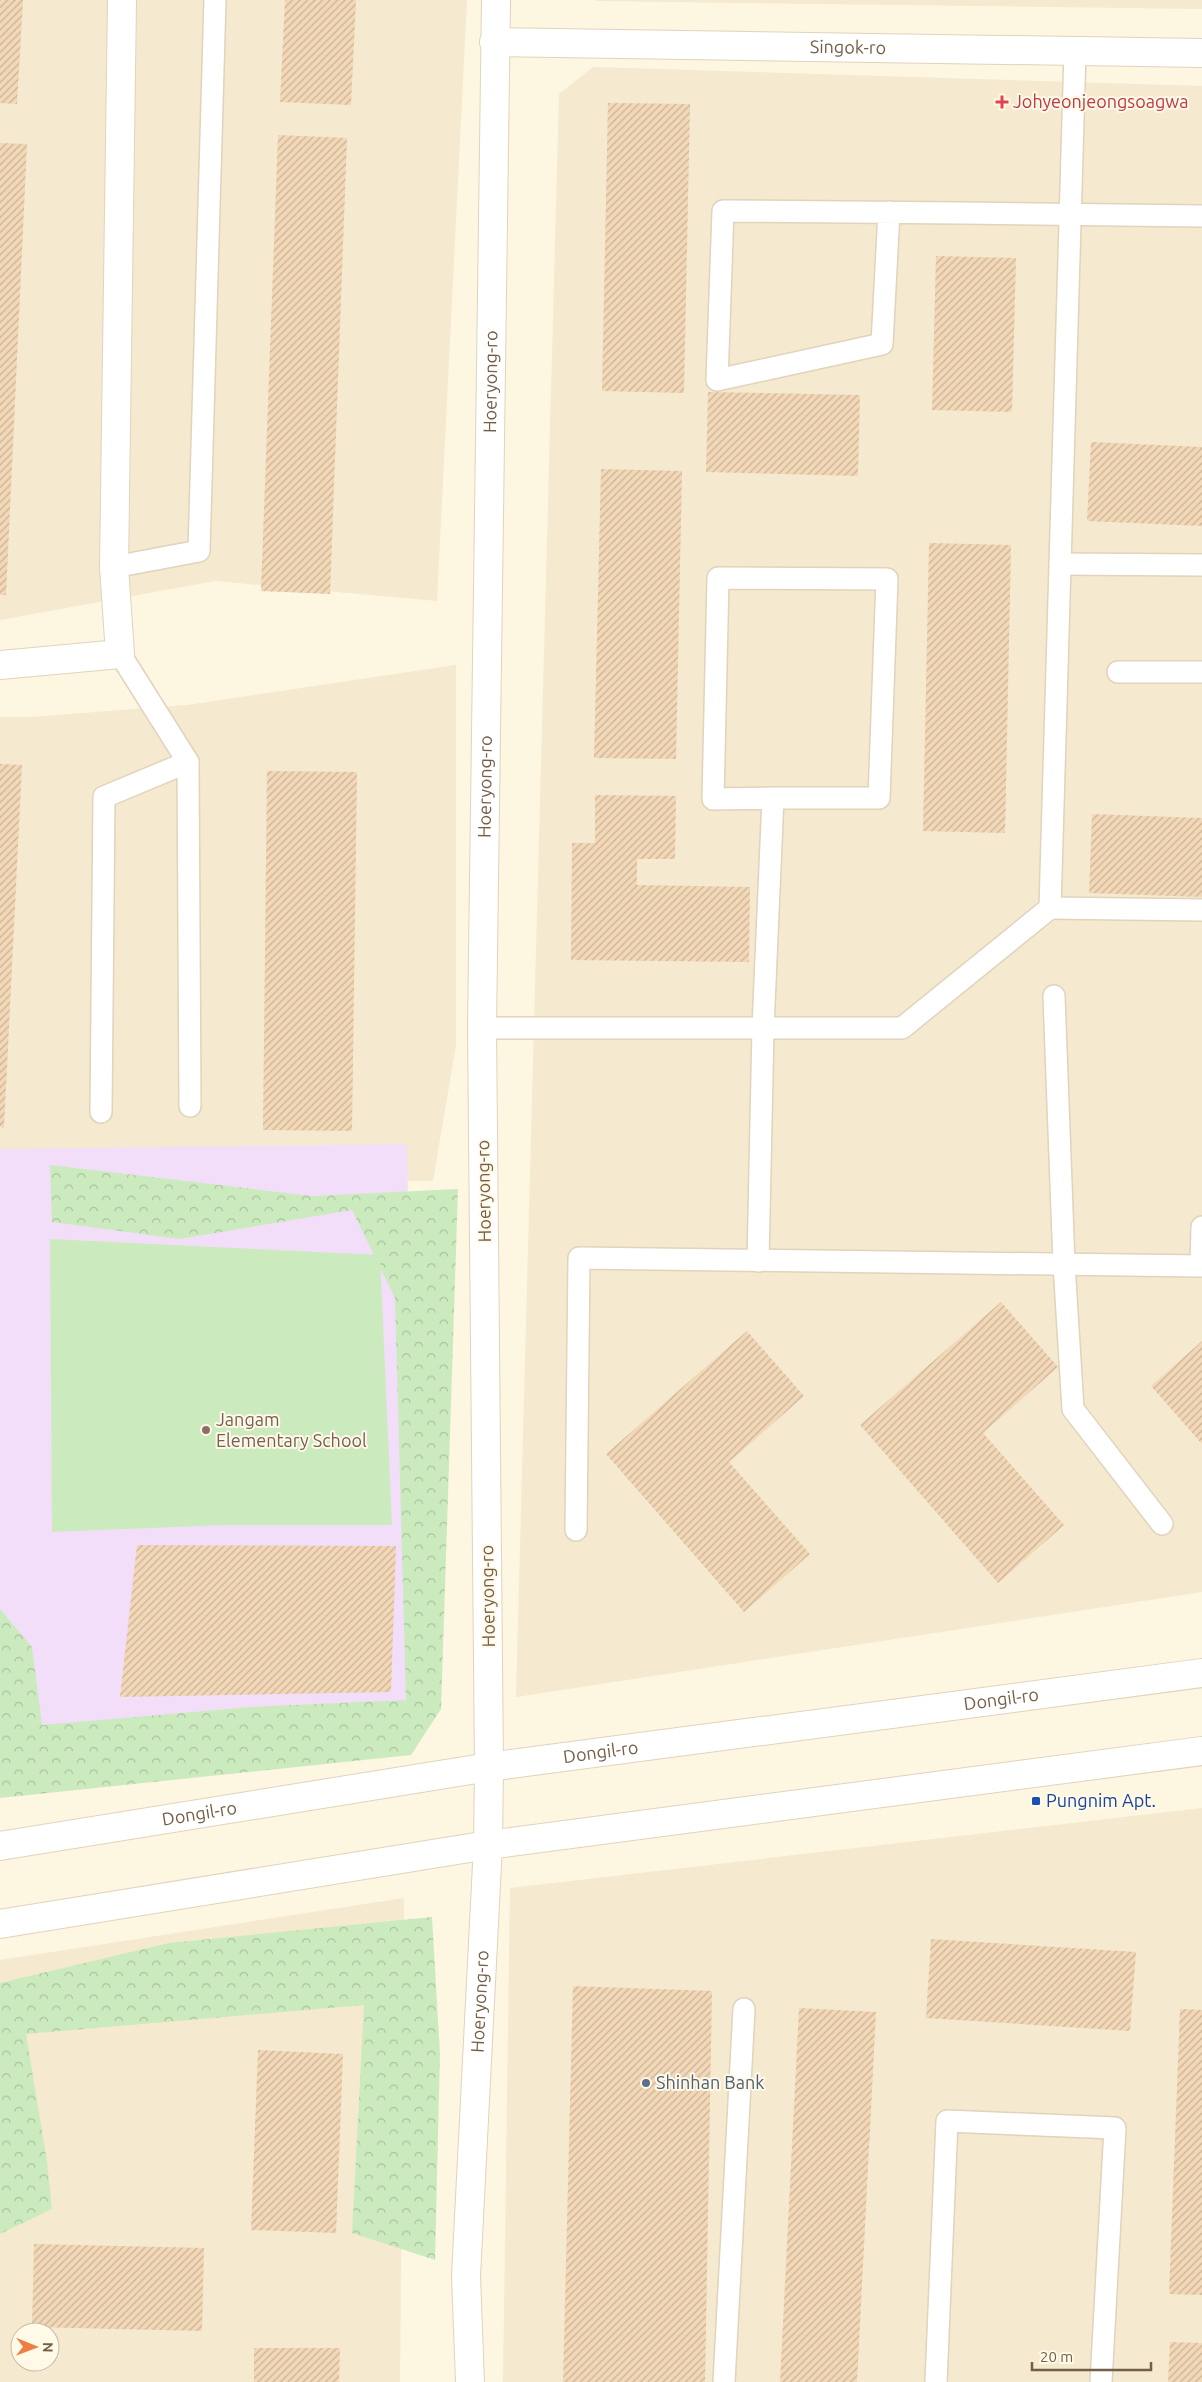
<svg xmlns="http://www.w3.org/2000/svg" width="1202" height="2382" font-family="Ubuntu,sans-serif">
	<defs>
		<pattern id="forest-crowns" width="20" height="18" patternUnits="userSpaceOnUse" patternTransform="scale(1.25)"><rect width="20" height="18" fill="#cbebbf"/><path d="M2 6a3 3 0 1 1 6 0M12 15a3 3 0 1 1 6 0" fill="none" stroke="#a9c29d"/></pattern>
		<pattern id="building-hatch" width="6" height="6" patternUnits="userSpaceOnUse" patternTransform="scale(1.25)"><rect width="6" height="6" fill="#f3d8b7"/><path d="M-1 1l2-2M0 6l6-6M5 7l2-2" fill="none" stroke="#c9b297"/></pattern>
	</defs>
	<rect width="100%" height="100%" fill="#fdf6e1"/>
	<!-- residential -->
	<g fill="#f5e9cf" fill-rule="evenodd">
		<polygon points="0,0 467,0 437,601 215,581 0,620"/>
		<polygon points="596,0 1202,0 1202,9 597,1"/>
		<polygon points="593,67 1202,86 1202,1592 516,1697 559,94"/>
		<polygon points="456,665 456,1045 433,1181 0,1179 0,717 31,717 187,705"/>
		<polygon points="1202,1808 1202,2382 503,2382 510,1888"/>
		<path d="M404 1898 400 2382H0V1960ZM20 2332H50V2362H20Z"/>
	</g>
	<!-- education -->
	<polygon fill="#f3def9" points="407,1144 417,1711 0,1752 0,1149"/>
	<!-- forest -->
	<g fill="url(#forest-crowns)">
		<polygon points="50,1165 312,1196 458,1189 441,1709 411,1755 0,1798 0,1609 32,1647 42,1725 251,1707 406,1700 395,1298 352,1210 180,1239 52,1222"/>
		<polygon points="432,1917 440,2054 435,2260 352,2233 364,2005 26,2034 47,2161 52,2209 0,2234 0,1983 169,1943"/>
	</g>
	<!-- pitch -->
	<polygon fill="#cbebbf" points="50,1239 380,1255 392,1525 224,1525 52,1532"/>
	<!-- building -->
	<g fill="url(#building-hatch)">
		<polygon points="0,0 23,0 17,104 0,103"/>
		<polygon points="285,0 356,0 351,105 280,102"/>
		<polygon points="608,103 690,104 684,393 602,391"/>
		<polygon points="278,135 347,138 330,594 261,591"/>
		<polygon points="0,143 27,144 6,595 0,595"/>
		<polygon points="936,256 1016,258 1012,412 932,410"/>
		<polygon points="708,392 860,395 858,476 706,472"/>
		<polygon points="1091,442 1202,447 1202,526 1087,521"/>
		<polygon points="601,469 682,471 676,759 594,758"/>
		<polygon points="929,543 1011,545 1005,833 923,831"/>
		<polygon points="0,764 22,765 4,1128 0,1127"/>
		<polygon points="267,771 357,772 352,1131 263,1130"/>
		<polygon points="595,795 676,796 675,859 637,859 637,885 750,887 749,962 571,960 572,843 595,843"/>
		<polygon points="1092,814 1202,818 1202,897 1089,893"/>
		<polygon points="1001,1302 1058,1367 983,1433 1064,1525 998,1583 860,1425"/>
		<polygon points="747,1331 804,1396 729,1462 810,1554 744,1612 606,1454"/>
		<polygon points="1202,1341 1202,1444 1151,1386"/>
		<polygon points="137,1545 396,1546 391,1692 120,1697"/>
		<polygon points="931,1939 1136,1952 1130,2031 926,2018"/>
		<polygon points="573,1986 712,1991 705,2382 563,2382"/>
		<polygon points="799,2008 876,2012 857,2382 780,2382"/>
		<polygon points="1180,2009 1202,2010 1202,2295 1169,2294"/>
		<polygon points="258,2050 343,2054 336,2233 251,2230"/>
		<polygon points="34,2244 204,2248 202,2331 32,2327"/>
		<polygon points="1170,2342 1202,2343 1202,2382 1168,2382"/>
		<polygon points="254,2348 340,2348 339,2382 254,2382"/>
	</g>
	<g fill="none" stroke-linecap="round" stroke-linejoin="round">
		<defs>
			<g id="service">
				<path d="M889 212 882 344 717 380 723 211C883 212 1042 214 1202 216"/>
				<polyline points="1060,564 1202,565"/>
				<polyline points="114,567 199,551 215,0"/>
				<polyline points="120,654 188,762 190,1106"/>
				<polyline points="1118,672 1202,672"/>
				<polyline points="1050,908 1202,910"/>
				<polyline points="1054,996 1064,1264 1073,1409 1162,1524"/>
				<polyline points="482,1028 902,1028 1050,908 1075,51"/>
				<polyline points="101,1112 104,797 188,762"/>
				<polyline points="758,1261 763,1028 773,798 879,798 887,579 718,578 713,799 773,798"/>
				<polyline points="576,1530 579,1258 1201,1266 1202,1227"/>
				<polyline points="724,2382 744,2009"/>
				<polyline points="936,2382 947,2121 1115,2128 1101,2382"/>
			</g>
			<g id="minor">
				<path id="s1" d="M494 42 1202 53"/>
				<polyline points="0,665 120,654 114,567 122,0"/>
			</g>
			<g id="tertiary">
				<path id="s2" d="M0 1846 489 1767 1202 1673"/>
				<polyline points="0,1924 488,1845 1202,1751"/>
				<path id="s3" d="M470 2382 466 2276 488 1845 489 1767 482 1028 496 0"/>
			</g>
		</defs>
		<!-- service casing -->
		<use href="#service" stroke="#e1d3bc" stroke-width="24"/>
		<!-- minor casing -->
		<use href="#minor" stroke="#e1d3bc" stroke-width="30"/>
		<!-- tertiary casing -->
		<use href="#tertiary" stroke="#e1d3bc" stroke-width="30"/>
		<!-- service -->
		<use href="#service" stroke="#fff" stroke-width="21"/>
		<!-- minor -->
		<use href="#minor" stroke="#fff" stroke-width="28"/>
		<!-- tertiary -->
		<use href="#tertiary" stroke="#fff" stroke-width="28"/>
	</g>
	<!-- markers -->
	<path fill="#e0444e" stroke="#fff9e8" stroke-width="2" d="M999.5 94.5h5v5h5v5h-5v5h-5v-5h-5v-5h5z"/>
	<circle fill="#8d6e63" stroke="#fff9e8" stroke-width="2" cx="206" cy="1430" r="5"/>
	<rect fill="#1a4fb4" stroke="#fff9e8" stroke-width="2" x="1031" y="1796" width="10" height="10" rx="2.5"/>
	<circle fill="#5c6f8a" stroke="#fff9e8" stroke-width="2" cx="646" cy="2083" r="5"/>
	<g text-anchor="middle" stroke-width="4" stroke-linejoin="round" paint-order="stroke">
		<!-- street labels -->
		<g font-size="18" fill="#755e47" stroke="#fff9e8">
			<text dy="6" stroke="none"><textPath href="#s1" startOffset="354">Singok-ro</textPath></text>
			<text dy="6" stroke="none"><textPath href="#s3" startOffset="2001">Hoeryong-ro</textPath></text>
			<text dy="6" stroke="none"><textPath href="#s3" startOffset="1596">Hoeryong-ro</textPath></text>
			<text transform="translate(484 1191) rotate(-91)" y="6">Hoeryong-ro</text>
			<text transform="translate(488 1596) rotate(-91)" y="6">Hoeryong-ro</text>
			<text dy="6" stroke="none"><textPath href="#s2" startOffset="1012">Dongil-ro</textPath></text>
			<text dy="6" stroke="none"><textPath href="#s2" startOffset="608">Dongil-ro</textPath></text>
			<text dy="6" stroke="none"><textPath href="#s2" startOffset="202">Dongil-ro</textPath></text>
			<text dy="6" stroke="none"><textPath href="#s3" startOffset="381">Hoeryong-ro</textPath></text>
		</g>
		<!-- health labels -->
		<g font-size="18" fill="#be3a42" stroke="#fff9e8" text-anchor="start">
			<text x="1013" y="108">Johyeonjeongsoagwa</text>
		</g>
		<!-- education labels -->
		<g font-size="18" fill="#785e54" stroke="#fff9e8" text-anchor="start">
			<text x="216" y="1426">Jangam<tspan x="216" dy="21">Elementary School</tspan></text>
		</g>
		<!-- transit labels -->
		<g font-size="18" fill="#164399" stroke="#fff9e8" text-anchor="start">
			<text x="1046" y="1807">Pungnim Apt.</text>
		</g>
		<!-- service labels -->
		<g font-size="18" fill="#4e5e75" stroke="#fff9e8" text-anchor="start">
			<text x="656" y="2089">Shinhan Bank</text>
		</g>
	</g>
	<!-- north arrow -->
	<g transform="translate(35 2347) rotate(91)"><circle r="24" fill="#fff9e8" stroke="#c8bba8"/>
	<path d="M0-4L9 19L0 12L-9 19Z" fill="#ec7f41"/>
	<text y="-8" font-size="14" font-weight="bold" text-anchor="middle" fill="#755e47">N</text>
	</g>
	<!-- scale -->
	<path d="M1032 2362v8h119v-8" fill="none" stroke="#755e47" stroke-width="2.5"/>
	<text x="1040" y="2362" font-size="15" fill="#755e47" stroke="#fff9e8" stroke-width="4" paint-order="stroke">20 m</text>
</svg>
